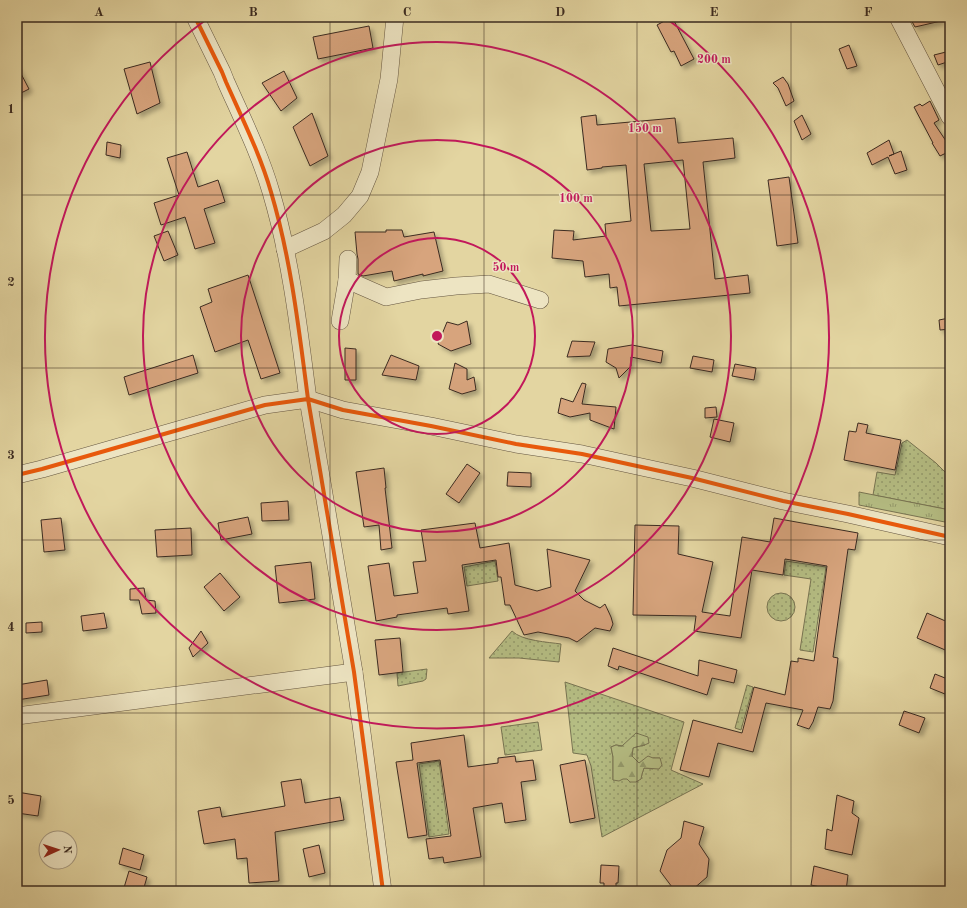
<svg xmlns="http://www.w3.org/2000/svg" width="967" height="908" font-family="'Old Standard TT',serif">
	<defs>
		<pattern id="grass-dots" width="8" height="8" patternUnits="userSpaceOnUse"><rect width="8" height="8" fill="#b5bd83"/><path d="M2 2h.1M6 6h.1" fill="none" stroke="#949a6b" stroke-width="1.8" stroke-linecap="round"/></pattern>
		<pattern id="forest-firs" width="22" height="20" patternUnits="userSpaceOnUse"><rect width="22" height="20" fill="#b5bd83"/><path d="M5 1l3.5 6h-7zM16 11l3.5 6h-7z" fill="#949a6b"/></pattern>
		<pattern id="park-tufts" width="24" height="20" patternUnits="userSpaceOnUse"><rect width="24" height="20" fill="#b5bd83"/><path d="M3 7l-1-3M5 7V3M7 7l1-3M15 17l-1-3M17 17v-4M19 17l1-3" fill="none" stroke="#949a6b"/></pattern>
		<filter id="shadow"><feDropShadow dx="3.5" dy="3.5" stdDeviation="2" flood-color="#0004"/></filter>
	</defs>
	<rect width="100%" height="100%" fill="#e3d5a1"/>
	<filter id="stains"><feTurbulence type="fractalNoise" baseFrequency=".005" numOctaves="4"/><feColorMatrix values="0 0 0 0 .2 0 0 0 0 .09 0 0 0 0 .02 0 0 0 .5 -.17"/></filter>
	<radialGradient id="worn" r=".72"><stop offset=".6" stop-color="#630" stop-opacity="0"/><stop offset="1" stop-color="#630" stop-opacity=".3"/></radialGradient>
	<!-- grass -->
	<g fill="url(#grass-dots)" stroke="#787452" fill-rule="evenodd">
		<polygon points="907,440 936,463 950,477 950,510 873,495 877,472 895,475 902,443"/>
		<polygon points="495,561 498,581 467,586 464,567"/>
		<polygon points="786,561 826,567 813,652 800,650 811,579 784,575"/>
		<circle cx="781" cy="607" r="14"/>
		<path d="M512 631C522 641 548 642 561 644L559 662 519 658H489Z"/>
		<polygon points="427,669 426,679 423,681 398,686 397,673"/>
		<path d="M565 682 684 722 671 770 703 784 602 837 591 766 587 755 573 753ZM629 741 645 745 639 746 633 748 632 756 639 763 653 758H660L653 769 644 768 642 774 641 779 623 778 613 780V757L611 747 616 745 622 746Z"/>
		<polygon points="747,685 753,687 741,730 735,728"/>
		<polygon points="538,722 542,750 505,755 501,727"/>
		<polygon points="439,761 449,834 429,837 419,764"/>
	</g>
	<!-- forest -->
	<path fill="url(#forest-firs)" stroke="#787452" d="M636 733 648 737 649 743C644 746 638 746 633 748L632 756 639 763 648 756 653 758H660L662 765 659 769 644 768 642 774 641 779 636 782H630L627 779H623L619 781 613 780V757L611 747 616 745 622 746Z"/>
	<!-- park -->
	<polygon fill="url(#park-tufts)" stroke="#787452" points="859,492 950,510 950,523 859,505"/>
	<!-- building -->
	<g fill="#d7a47d" stroke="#3b2b21" fill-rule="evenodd" filter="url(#shadow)">
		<polygon points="672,17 694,59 681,66 674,51 671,52 657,25"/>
		<polygon points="914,17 941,17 941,21 915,27 910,18"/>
		<polygon points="369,26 373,48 318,59 313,37"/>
		<polygon points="849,45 857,66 847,69 839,49"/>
		<polygon points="950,51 950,61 938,65 934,55"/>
		<polygon points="150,62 160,103 137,114 124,69"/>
		<polygon points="17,66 29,89 17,95"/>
		<polygon points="284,71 297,98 281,111 262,83"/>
		<polygon points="783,77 788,84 794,101 786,106 778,88 773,83"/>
		<polygon points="930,101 939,120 934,123 950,147 950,151 940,156 932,143 933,143 914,107 920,104 922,106"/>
		<polygon points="312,113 328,156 310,166 293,127"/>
		<path d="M596 115 597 125 675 118 678 143 733 138 735 158 703 162 715 279 748 275 750 293 619 306 617 287 610 288 609 274 585 277 583 261 552 258 554 230 574 231 573 240 606 236 605 224 631 221 626 165 602 167V168L587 170 581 117ZM683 160 690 229 651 231 644 164Z"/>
		<polygon points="802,115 811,134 802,140 794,121"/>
		<polygon points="889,140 894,154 889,156 901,151 907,170 895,174 888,157 872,165 867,153"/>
		<polygon points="107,142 121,145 120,158 106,155"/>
		<polygon points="187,152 198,187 218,180 225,202 204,209 215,243 195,249 185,217 161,225 154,203 179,195 167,158"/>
		<polygon points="789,177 798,243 777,246 768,180"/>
		<polygon points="386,230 402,230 404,237 434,232 443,271 423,276 423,274 394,281 392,271 363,276 358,274 358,259 357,254 355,232 386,232"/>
		<polygon points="168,231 178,255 164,261 154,236"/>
		<polygon points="248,275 280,373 261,379 248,340 215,352 200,307 212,302 208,289"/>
		<polygon points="949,318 950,329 940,330 939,320"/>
		<polygon points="467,321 471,344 451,351 438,344 447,322 458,325"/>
		<polygon points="572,341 595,342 590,356 567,357"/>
		<polygon points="632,345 663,351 661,363 631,357 631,366 619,378 616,368 606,362 608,349"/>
		<polygon points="345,348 356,349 356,380 345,380"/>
		<polygon points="193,355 198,373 129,395 124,377"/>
		<polygon points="391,355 419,366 416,380 382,375"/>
		<polygon points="693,356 714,360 712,372 690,368"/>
		<polygon points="455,363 467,369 467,380 474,377 476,390 462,394 449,389"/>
		<polygon points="735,364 756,368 754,380 732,376"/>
		<polygon points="582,383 586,384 582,404 616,407 614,429 590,420 590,413 570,417 558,413 561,398 573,402"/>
		<polygon points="716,407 717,417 705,418 705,408"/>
		<polygon points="714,419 734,423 730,442 710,437"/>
		<polygon points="858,423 868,425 866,433 901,440 895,470 844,460 849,431 856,432"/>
		<polygon points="467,464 480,473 459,503 446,494"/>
		<polygon points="384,468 386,488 385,488 392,548 381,550 379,525 364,527 356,472"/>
		<polygon points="508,472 531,473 531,487 507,486"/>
		<polygon points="288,501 289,520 262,521 261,503"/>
		<polygon points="248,517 252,534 221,540 218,523"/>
		<polygon points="61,518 65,550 44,552 41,520"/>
		<polygon points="774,518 858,533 855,550 848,549 833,657 838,658 833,701 830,709 818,707 813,722 809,729 797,725 803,710 766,703 753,752 718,743 709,777 680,770 693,720 742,733 754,687 785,695 791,661 798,662 798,658 814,661 827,566 785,559 783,575 752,570 741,638 694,631 696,616 633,615 635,525 679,526 678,554 713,562 702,612 730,616 742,537 770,542"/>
		<polygon points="475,523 480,548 509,543 515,585 537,591 551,587 547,549 590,560 575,591 584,600 600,608 605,604 611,617 613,624 610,631 595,628 577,642 569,638 538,632 524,635 510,605 505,605 501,577 498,577 496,560 462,565 469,611 448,614 447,608 397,615 397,617 376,621 368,566 389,563 394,596 418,593 413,562 426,561 421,530"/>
		<polygon points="191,528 192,555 157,557 155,530"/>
		<polygon points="311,562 315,599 279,603 275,566"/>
		<polygon points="220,573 240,597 224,611 204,587"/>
		<polygon points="144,588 146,600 155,601 156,613 142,614 139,600 130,600 130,589"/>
		<polygon points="104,613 107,628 83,631 81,616"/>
		<polygon points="927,613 950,623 950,652 917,638"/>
		<polygon points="42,622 42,632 26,633 26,623"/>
		<polygon points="201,631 208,643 193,657 189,648"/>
		<polygon points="400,638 403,672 379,675 375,640"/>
		<polygon points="613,648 698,676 699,660 737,670 734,683 712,678 707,695 619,666 618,670 608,666"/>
		<polygon points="935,674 950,680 950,696 930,688"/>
		<polygon points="47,680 49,695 17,700 17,685"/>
		<polygon points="904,711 925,718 919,733 899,725"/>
		<polygon points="464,735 468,767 498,763 498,758 515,756 516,762 533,760 536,780 521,782 526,820 505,823 502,803 473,808 481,857 444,863 443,857 429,859 426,839 451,836 440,760 417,763 427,835 408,838 396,762 413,760 411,743"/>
		<polygon points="585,760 595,818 570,823 560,765"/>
		<polygon points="301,779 305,803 340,797 344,820 275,832 279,881 249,883 247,858 237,859 235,839 204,844 198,811 220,807 222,817 285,806 281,782"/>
		<polygon points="17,792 41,796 38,816 17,813"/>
		<polygon points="837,795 854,801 852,813 859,818 852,855 825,849 827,829 832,831"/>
		<polygon points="684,821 704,827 699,844 709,859 707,877 692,890 672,887 660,871 667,850 681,838"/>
		<polygon points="319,845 325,873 309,877 303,849"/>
		<polygon points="123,848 144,855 140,870 119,864"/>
		<polygon points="601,865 619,866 618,883 616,883 616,891 604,891 604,883 600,883"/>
		<polygon points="814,866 848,875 846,891 839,891 811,885"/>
		<polygon points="129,871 147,877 143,891 123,891"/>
	</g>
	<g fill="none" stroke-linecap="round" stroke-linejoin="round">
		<defs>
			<g id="minor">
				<path d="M195 17 222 72 226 82C242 118 260 154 271 192 291 259 299 330 308 399L343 410 431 426 516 444 582 454 692 478 783 501 848 514 950 537"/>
				<polyline points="898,17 950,117"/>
				<polyline points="285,249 324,231 344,215 360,196 370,172 389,79 395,17"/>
				<polyline points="348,259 347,280 386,297 421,290 456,286 489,284 540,300"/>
				<polyline points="340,321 347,280"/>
				<polyline points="17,475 42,469 265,405 308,399 354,672 383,891"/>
				<polyline points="17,716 354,672"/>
			</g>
		</defs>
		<!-- minor casing -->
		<use href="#minor" stroke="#655641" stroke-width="18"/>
		<!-- minor -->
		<use href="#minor" stroke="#ede4c2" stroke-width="17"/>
		<defs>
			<g id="cycleway">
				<path d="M195 17 222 72 226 82C242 118 260 154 271 192 291 259 299 330 308 399L343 410 431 426 516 444 582 454 692 478 783 501 848 514 950 537"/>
				<polyline points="17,475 42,469 265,405 308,399 354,672 383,891"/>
			</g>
		</defs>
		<!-- cycleway casing -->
		<use href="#cycleway" stroke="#ede4c2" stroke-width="6"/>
		<!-- cycleway -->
		<use href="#cycleway" stroke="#e8590c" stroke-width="4"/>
	</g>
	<!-- grid -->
	<path fill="none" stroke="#3b2b21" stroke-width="1" stroke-opacity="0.55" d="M176 17V891M330 17V891M484 17V891M637 17V891M791 17V891M17 195H950M17 368H950M17 540H950M17 713H950"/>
	<!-- distance rings -->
	<g fill="none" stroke="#c2185b" stroke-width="2">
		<circle cx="437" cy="336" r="98"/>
		<circle cx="437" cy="336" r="196"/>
		<circle cx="437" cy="336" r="294"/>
		<path d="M667 19A392 392 0 1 1 207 19"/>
	</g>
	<circle cx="437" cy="336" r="6" fill="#c2185b" stroke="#ede4c2" stroke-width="2"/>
	<g font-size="12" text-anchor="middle" font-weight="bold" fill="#c2185b" stroke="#ede4c2" stroke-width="3" stroke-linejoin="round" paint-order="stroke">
		<text x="714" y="63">200 m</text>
		<text x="645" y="132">150 m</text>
		<text x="576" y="202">100 m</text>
		<text x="506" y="271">50 m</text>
	</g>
	<!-- margin -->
	<rect width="967" height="908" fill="none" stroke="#e3d5a1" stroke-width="44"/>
	<!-- north arrow -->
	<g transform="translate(58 850) rotate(87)"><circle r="19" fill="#ede4c2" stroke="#a69a82"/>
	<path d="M0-3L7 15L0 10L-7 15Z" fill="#8f2418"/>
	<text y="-6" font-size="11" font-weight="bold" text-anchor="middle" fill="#3b2b21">N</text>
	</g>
	<rect x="22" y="22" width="923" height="864" fill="none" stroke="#3b2b21" stroke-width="1.5"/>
	<g font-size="13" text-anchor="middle" font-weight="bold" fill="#3b2b21">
		<text x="99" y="16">A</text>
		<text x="253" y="16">B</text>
		<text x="407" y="16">C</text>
		<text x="560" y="16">D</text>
		<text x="714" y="16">E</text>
		<text x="868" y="16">F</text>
		<text x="11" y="113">1</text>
		<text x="11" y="286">2</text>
		<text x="11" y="459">3</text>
		<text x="11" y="631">4</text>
		<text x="11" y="804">5</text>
	</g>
	<rect width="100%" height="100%" filter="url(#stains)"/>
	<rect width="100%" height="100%" fill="url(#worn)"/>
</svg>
